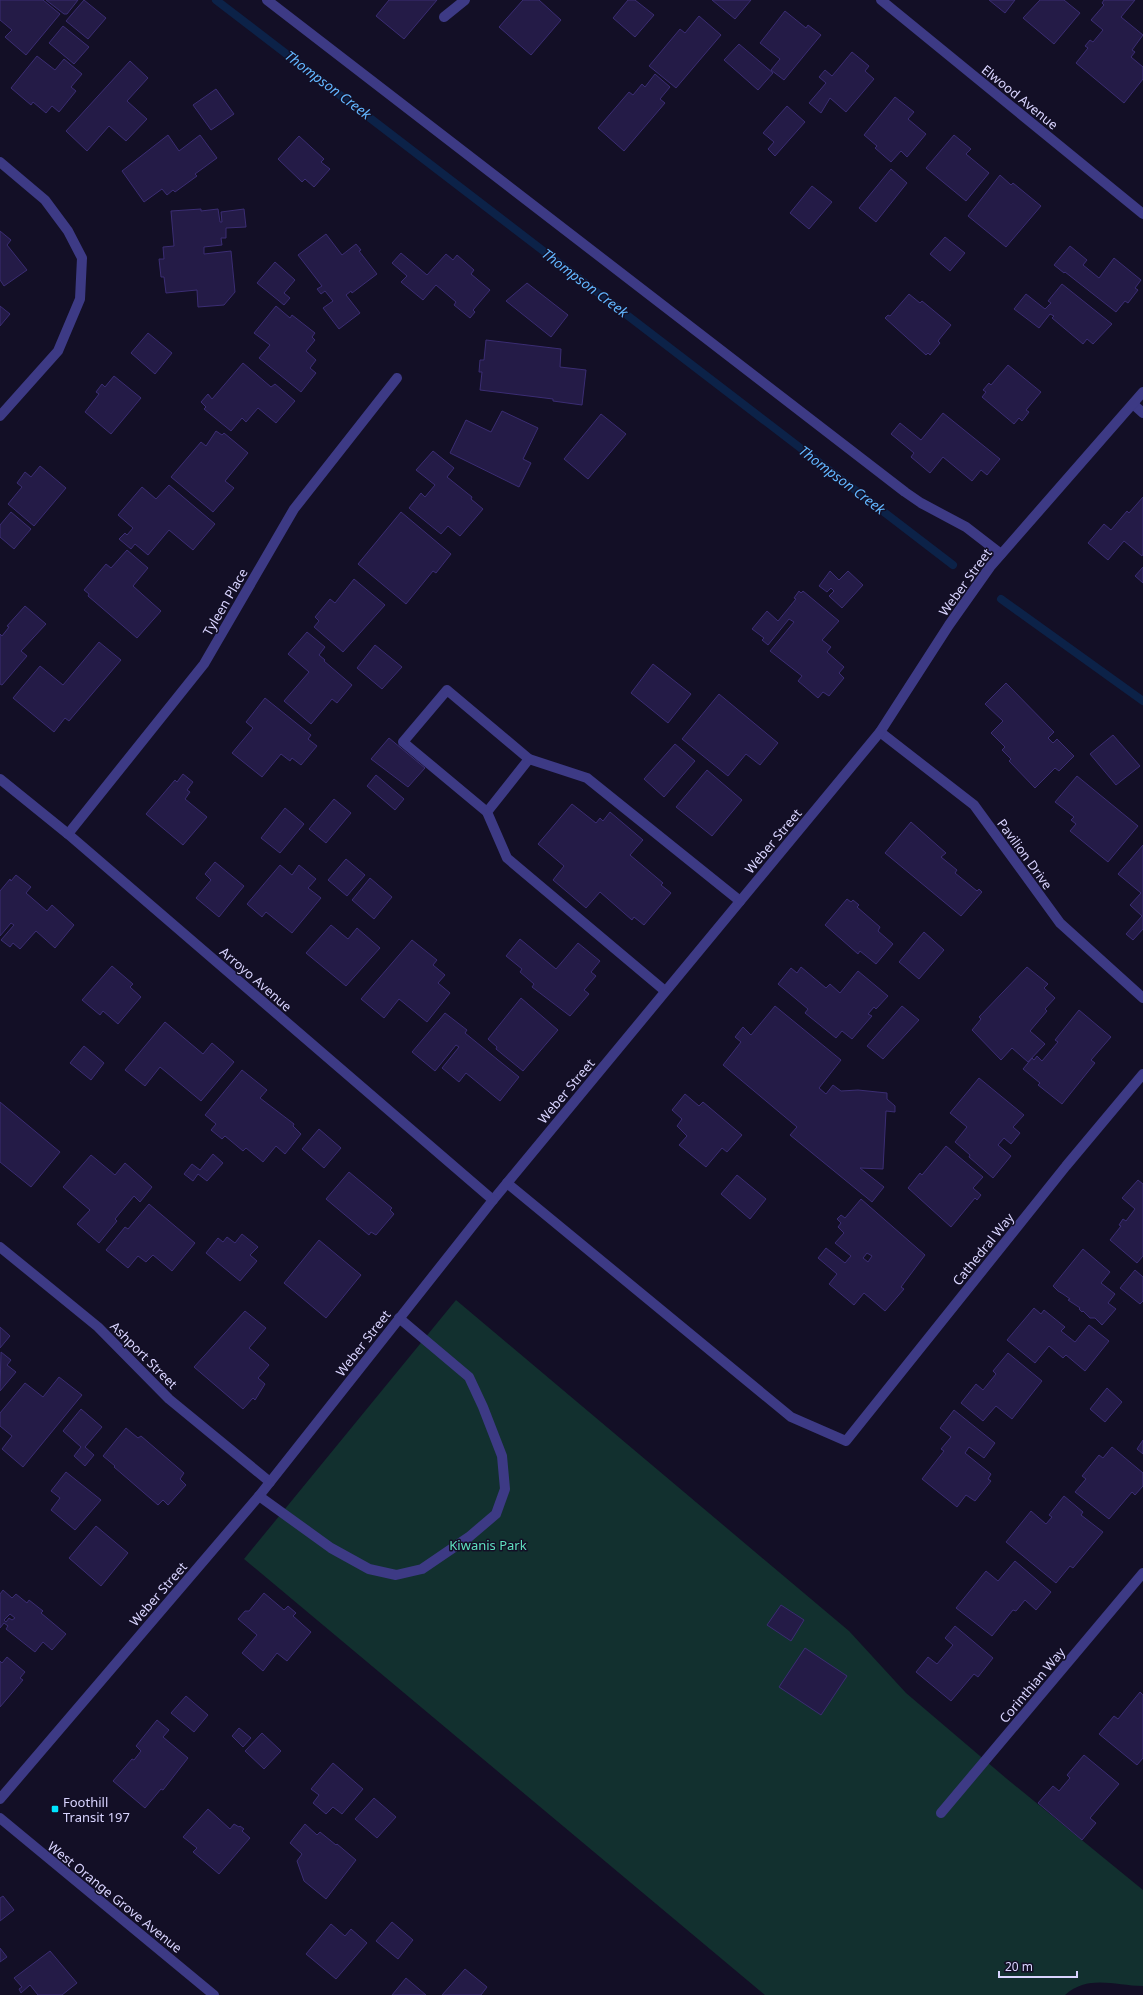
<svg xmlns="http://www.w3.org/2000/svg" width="1143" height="1995" font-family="'Noto Sans',sans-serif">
	<rect width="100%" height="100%" fill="#130f26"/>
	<!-- green -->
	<path fill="#12302f" d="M456 1300 849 1631 906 1693 1007 1779 1143 1890V1986C1115 1986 1089 1974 1065 1995H765L244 1559Z"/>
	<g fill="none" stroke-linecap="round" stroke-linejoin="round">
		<!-- stream -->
		<g stroke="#0c2248" stroke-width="8">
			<polyline points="216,0 953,565"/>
			<polyline points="1001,599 1143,701"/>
		</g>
	</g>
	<!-- building -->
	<g fill="#241b47" stroke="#3b2d73" fill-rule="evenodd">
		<polygon points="0,0 43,0 60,14 26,55 5,37 12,30 0,20"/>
		<polygon points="46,0 78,0 67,14 64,14"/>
		<polygon points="84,0 106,18 88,39 66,21"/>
		<polygon points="389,0 437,0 404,39 376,16"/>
		<polygon points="523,0 539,0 561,20 531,55 499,27"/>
		<polygon points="628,0 635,0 654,15 635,37 613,18"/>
		<polygon points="712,0 751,0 735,19"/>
		<polygon points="989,0 1015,0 1005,13"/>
		<polygon points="1040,0 1064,0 1080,13 1054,44 1023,18"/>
		<polygon points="1104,0 1135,0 1121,17 1143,35 1132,50 1135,52 1131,57 1143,67 1143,79 1124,103 1076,63 1088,48 1085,46 1090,40 1093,42 1103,30 1091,20 1104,5 1102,3"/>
		<polygon points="785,11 806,28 808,25 821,35 784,80 771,70 780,59 760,43"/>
		<polygon points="699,16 721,35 676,88 649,66 680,29 685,33"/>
		<polygon points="63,26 89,47 74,64 49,43"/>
		<polygon points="739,44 773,73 758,90 724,60"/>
		<polygon points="852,52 869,66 865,71 874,79 846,112 830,98 821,113 809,103 826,83 819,77 825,70 832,76"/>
		<polygon points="37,56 55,70 64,59 82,74 71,87 76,91 59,112 52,106 46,113 33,102 31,105 11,88"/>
		<polygon points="130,61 148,78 127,101 147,119 126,141 109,126 87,151 66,131"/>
		<polygon points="655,74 670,87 660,99 665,103 624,151 598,128 629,92 633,95 642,84 645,87"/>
		<polygon points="216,89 234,114 211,130 193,105"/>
		<polygon points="895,97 914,112 908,119 926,134 907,157 901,151 891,162 875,148 877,146 864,135"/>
		<polygon points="787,106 805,122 775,156 768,149 774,142 763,133"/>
		<polygon points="168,135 179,151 200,135 217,158 195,174 197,176 175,192 173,190 167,195 162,189 144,202 122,171"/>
		<polygon points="954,135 971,149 966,154 989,173 966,201 926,168"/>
		<polygon points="299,136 324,159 321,162 330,169 314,187 305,179 302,182 278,159"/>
		<polygon points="891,169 907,183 876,222 859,208"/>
		<polygon points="1000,175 1011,185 1013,183 1041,206 1006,247 968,216"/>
		<polygon points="812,186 832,202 809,229 790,213"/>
		<polygon points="201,209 201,211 218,209 220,222 222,222 221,212 244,209 246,227 226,228 226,238 221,238 222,245 204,247 204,254 231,251 235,292 224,305 198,307 197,290 166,293 164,277 161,277 159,259 164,259 163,247 174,246 171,211"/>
		<polygon points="0,231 11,240 7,245 27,270 4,286 0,280"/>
		<polygon points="326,234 342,255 356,244 361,250 359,251 377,274 352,293 351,291 346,295 360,313 339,329 323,308 333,301 325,291 321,294 317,289 322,286 298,255"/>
		<polygon points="945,237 965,253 950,271 930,254"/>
		<polygon points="1070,246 1087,260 1083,265 1099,278 1114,258 1141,280 1135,288 1138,290 1128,303 1125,301 1116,312 1065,272 1064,273 1054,265"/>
		<polygon points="401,253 427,275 446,254 453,260 457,255 474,270 471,274 490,290 473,310 475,312 470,318 454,305 456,302 436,285 423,300 401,282 407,276 392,263"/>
		<polygon points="275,262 295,280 284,293 290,298 284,305 257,283"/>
		<polygon points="527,283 568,315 551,337 506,301"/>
		<polygon points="1062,284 1112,324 1093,344 1087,339 1083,344 1052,318 1054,316 1050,314 1039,328 1014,309 1026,294 1045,309 1051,303 1048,301"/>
		<polygon points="909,294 920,303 922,301 951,325 938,341 940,343 930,355 928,353 926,355 885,318 888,315 890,316"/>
		<polygon points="0,306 10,314 0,326"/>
		<polygon points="276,306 290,318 292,315 315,333 312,337 315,340 306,351 316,360 310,368 316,373 301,392 259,358 270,345 254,333"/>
		<polygon points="148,333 172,353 155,374 131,353"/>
		<polygon points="486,340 561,349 560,367 586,370 582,405 553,401 553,399 480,390 482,372 479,372 480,360 484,360"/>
		<polygon points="243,363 271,387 275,384 295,401 276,423 258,408 246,422 242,418 231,431 204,409 206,407 201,402 208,394 212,399"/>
		<polygon points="1008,365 1041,392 1026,410 1029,412 1022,421 1019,418 1014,424 982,397 986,392 983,390 989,383 991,385"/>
		<polygon points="114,376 141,398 111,434 85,412 99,394 96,392 102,384 105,387"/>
		<polygon points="502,411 538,428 523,459 531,463 519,487 450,453 466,420 491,432"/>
		<polygon points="943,413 1000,459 987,475 981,470 972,481 943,457 930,473 911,457 914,453 891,434 900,423 921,440"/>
		<polygon points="601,414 626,434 588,479 564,459"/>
		<polygon points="216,431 222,435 224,433 248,453 225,481 234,488 213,512 171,477 201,442 206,446"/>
		<polygon points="433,451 454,468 447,477 472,497 471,499 483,509 460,536 448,526 441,534 409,508 421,493 425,497 435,485 416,470"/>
		<polygon points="40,466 66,488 34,526 8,504 22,487 17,483 25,472 31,477"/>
		<polygon points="169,485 215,524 193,550 169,530 148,555 135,544 131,549 119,539 125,533 127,535 133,528 118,515 142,487 156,499"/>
		<polygon points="1143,497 1143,554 1142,556 1124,541 1108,560 1088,543 1104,524 1111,530 1127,511 1129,513"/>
		<polygon points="11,512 31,529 14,549 0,537 0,525"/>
		<polygon points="401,512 451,554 436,573 433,571 406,604 358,564"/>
		<polygon points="127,550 148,568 133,586 161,611 137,638 88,596 89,594 84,590 106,564 111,568"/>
		<polygon points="1143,567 1143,583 1135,576"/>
		<polygon points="830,571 839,580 848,571 863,585 842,608 829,596 834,591 831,588 827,592 819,586"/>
		<polygon points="354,579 385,605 343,652 314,627 319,621 315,617 330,599 335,603"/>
		<polygon points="799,591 801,593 803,591 839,621 822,640 831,647 827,652 844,667 839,673 844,678 829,696 823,692 818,698 798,681 802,676 770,651 794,622 789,619 768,645 762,640 764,638 752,629 767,611 778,621 796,599 794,598"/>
		<polygon points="25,606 46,624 21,651 27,656 2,685 0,684 0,634 2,636 9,627 7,626"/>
		<polygon points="307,632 325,647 319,655 325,660 324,661 352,685 337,703 332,699 311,724 284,701 309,672 288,654"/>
		<polygon points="99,642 121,660 69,721 65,718 54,732 13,698 40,666 63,685"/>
		<polygon points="375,645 402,667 382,689 357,668"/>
		<polygon points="653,664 691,694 668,723 631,693"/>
		<polygon points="1006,683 1054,732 1048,738 1053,743 1057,739 1074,756 1059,771 1055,768 1035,788 1009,761 1011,759 1002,750 1005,747 991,733 1003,721 985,704"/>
		<polygon points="719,694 778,743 760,765 746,754 728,776 682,739"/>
		<polygon points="265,698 311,735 308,739 317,746 301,765 292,758 290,761 281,754 262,777 232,753 253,728 246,722"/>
		<polygon points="1113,735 1140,766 1116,785 1090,754"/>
		<polygon points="389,738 425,768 408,787 371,759"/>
		<polygon points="675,744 695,761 664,797 644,779"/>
		<polygon points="707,770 742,800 712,836 676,807"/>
		<polygon points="183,774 193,782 187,790 190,792 185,799 207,817 183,845 146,814 175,780 177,782"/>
		<polygon points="376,775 404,799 395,810 367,786"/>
		<polygon points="1077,776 1138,826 1108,862 1070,831 1076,824 1071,820 1074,817 1055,802"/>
		<polygon points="334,799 351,813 326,843 309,829"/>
		<polygon points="572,804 596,823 600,818 603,821 610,812 643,840 630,855 663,883 661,885 671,893 644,925 634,917 632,920 600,892 586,908 553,880 564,866 538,844"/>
		<polygon points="285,808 304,824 280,853 261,838"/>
		<polygon points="911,822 946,853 941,857 957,870 955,873 977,891 979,889 982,892 961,916 885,853"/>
		<polygon points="1143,845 1143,929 1133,940 1126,934 1142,916 1130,905 1141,893 1118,874"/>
		<polygon points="346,859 365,875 347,896 328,880"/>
		<polygon points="215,862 244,886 219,917 196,898 211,880 205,874"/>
		<polygon points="280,865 292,875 299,865 316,879 308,888 321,898 292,933 266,912 262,917 247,904"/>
		<polygon points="16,875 31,887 26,893 47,911 52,905 74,925 55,948 36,931 20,949 13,943 10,947 1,940 14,925 11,923 0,936 0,891 10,879 11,881"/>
		<polygon points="370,878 392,897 374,919 352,900"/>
		<polygon points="847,899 851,902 853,900 859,905 857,907 880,927 878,931 893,944 876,964 860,951 858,954 825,925"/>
		<polygon points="331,925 348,939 357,928 380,948 346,986 306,953"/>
		<polygon points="924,932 944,950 919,979 899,962"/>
		<polygon points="520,939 556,969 578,943 600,961 591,972 596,976 584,990 589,994 570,1016 532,987 534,984 520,972 522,969 506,956"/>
		<polygon points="412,940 437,960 433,965 445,975 438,983 450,993 427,1022 399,999 384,1018 361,999"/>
		<polygon points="112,966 133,984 130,987 141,997 118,1024 103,1011 100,1015 82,1000"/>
		<polygon points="801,967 826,988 830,984 840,993 858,971 888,996 876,1009 874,1007 868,1014 872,1016 852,1039 842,1031 836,1038 805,1013 808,1009 778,984 791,968 797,973"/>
		<polygon points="1027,967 1048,984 1044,988 1055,998 1045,1009 1047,1011 1030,1031 1045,1044 1028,1062 1012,1048 1001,1060 972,1030 981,1019 979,1017"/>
		<polygon points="521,998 558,1030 523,1071 496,1049 497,1047 488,1039"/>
		<polygon points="775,1006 841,1060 819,1088 826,1094 833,1085 841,1091 858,1090 887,1093 887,1099 895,1106 895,1112 886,1111 883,1169 860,1168 884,1187 872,1202 790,1135 797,1127 723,1065 741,1042 735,1037 743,1027 751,1035"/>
		<polygon points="902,1006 919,1020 883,1059 867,1046"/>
		<polygon points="1079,1010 1111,1037 1091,1060 1095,1063 1062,1104 1038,1085 1040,1083 1023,1069 1032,1058 1034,1060 1037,1056 1042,1061 1058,1042 1055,1040"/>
		<polygon points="445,1013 467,1030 465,1033 519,1077 500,1101 466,1073 459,1082 442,1068 459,1047 456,1045 435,1071 412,1052"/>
		<polygon points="165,1022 203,1054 212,1043 234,1062 201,1101 160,1067 145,1086 125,1070"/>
		<polygon points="84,1046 104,1063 91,1080 70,1063"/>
		<polygon points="242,1070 267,1090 260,1098 294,1124 293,1126 301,1134 285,1154 276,1146 263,1162 246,1148 243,1151 225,1136 222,1139 211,1130 216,1124 205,1115"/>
		<polygon points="979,1078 1024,1115 1013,1127 1020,1133 1011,1144 1004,1138 998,1145 1011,1156 993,1178 969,1157 970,1155 955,1142 967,1127 950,1113"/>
		<polygon points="685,1094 699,1106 703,1102 742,1135 727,1152 722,1148 706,1167 679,1145 687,1136 677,1126 682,1119 672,1110"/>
		<polygon points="0,1102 60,1152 31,1187 0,1162"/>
		<polygon points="319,1129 341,1148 324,1168 302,1149"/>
		<polygon points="946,1146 983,1177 973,1188 981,1195 977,1200 975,1198 951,1227 908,1188 920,1173 922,1175"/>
		<polygon points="213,1154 223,1163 207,1181 198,1174 193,1181 184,1174 192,1164 200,1170"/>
		<polygon points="91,1155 115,1175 125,1163 152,1187 140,1202 134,1196 115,1219 117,1221 99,1243 77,1224 90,1210 63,1187"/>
		<polygon points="349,1172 392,1208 390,1210 394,1214 376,1235 371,1232 369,1235 326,1199"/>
		<polygon points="737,1175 766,1199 750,1219 721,1194"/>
		<polygon points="1138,1180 1143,1184 1143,1256 1137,1263 1110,1240 1121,1226 1119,1225 1123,1219 1126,1221 1135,1209 1122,1198"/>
		<path d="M861 1199 925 1255 901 1287 904 1289 885 1311 864 1293 854 1305 829 1284 837 1274 818 1258 826 1248 845 1263 851 1256 835 1243 844 1233 838 1227 841 1223 837 1219 841 1215 845 1218ZM867 1253 872 1256 868 1262 863 1258Z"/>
		<polygon points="149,1204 195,1243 172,1271 153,1255 146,1262 138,1256 128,1268 106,1250 125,1227 128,1229"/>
		<polygon points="242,1234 258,1247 250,1255 257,1261 240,1281 206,1253 218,1238 223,1242 227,1237 235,1243"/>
		<polygon points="319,1240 361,1275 326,1318 284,1283"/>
		<polygon points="1083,1249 1110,1272 1101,1283 1115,1294 1108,1303 1116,1309 1102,1325 1095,1318 1090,1318 1083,1311 1082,1312 1079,1309 1080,1308 1068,1300 1070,1299 1063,1294 1058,1291 1053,1286"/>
		<polygon points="1135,1270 1143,1277 1143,1301 1140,1304 1120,1288"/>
		<polygon points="1034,1308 1041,1314 1044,1310 1065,1327 1061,1331 1075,1342 1089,1325 1109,1341 1085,1371 1066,1355 1063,1358 1049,1346 1035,1363 1007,1340"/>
		<polygon points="245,1311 266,1328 249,1348 269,1365 258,1378 265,1384 255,1400 253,1398 243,1409 194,1367"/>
		<polygon points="0,1327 10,1336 0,1348"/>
		<polygon points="1,1352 11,1360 7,1365 16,1372 0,1391"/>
		<polygon points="1008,1353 1042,1381 1012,1419 996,1406 983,1421 961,1403 976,1384 983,1390 996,1374 993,1371"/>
		<polygon points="59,1377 82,1395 23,1467 2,1449 12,1436 0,1426 0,1413 25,1383 43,1397"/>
		<polygon points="1107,1388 1122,1402 1105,1422 1090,1409"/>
		<polygon points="81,1409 102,1427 85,1447 94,1455 85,1466 74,1456 81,1447 63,1431"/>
		<polygon points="954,1410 995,1443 984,1458 969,1447 965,1453 991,1474 988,1479 991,1481 975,1501 966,1495 957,1507 922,1479 944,1451 941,1449 951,1437 940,1428"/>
		<polygon points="126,1428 138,1438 141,1436 184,1473 180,1479 186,1485 168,1505 163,1500 158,1505 114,1467 115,1466 103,1456"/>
		<polygon points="1143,1440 1143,1454 1137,1449"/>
		<polygon points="1112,1447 1143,1473 1143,1486 1135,1495 1132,1492 1109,1519 1075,1492 1086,1479 1082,1476 1099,1455 1103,1458"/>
		<polygon points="66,1472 101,1500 75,1530 51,1510 60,1498 51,1491"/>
		<polygon points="1064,1496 1083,1512 1081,1515 1103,1532 1073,1568 1070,1566 1056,1583 1006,1542 1031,1511 1046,1524 1052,1517 1049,1515"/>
		<polygon points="96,1526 128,1553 101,1586 69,1558"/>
		<polygon points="1015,1561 1051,1592 1036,1610 1025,1600 1016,1611 1013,1610 992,1636 956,1608 986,1571 998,1581"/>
		<path d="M3 1590 12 1598 16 1594 27 1603 29 1600 43 1611 41 1613 66 1634 52 1650 43 1642 35 1652 6 1629 8 1626 4 1623 0 1628V1594ZM10 1614 15 1618 12 1620 9 1618 6 1622 4 1620Z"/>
		<polygon points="264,1593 284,1610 288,1606 296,1613 293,1616 311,1632 287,1661 277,1653 263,1671 242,1653 257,1635 238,1619 245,1611 249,1611"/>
		<polygon points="781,1605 804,1620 791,1641 767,1625"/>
		<polygon points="955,1626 993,1658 978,1677 974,1674 951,1701 916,1672 928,1657 937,1664 953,1645 945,1638"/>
		<polygon points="805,1648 847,1676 821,1715 779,1687"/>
		<polygon points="7,1657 25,1672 20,1678 23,1680 0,1707 0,1661 2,1663"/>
		<polygon points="1140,1692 1143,1695 1143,1758 1137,1765 1099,1734 1114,1716 1118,1719"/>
		<polygon points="186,1696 208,1715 194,1732 171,1713"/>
		<polygon points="157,1720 169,1730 163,1737 188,1758 163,1790 161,1789 145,1808 113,1781 132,1759 134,1760 141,1751 136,1746"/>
		<polygon points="239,1728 251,1738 243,1747 232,1736"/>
		<polygon points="262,1733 281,1751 264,1769 245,1751"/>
		<polygon points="1084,1755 1119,1784 1090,1818 1096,1823 1082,1840 1038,1803 1053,1786 1059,1791 1070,1778 1067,1775"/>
		<polygon points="333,1763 363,1789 342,1814 333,1807 326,1814 313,1803 319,1795 311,1789"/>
		<polygon points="374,1798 396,1817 377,1838 355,1819"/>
		<polygon points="208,1809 230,1829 234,1824 239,1827 240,1826 244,1829 242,1831 250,1838 219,1874 193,1852 197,1848 183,1837"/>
		<polygon points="305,1824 317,1835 320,1832 336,1845 337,1844 356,1860 326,1899 304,1881 297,1861 302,1854 290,1843"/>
		<polygon points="3,1896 14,1910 0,1921 0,1898"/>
		<polygon points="392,1922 413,1940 398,1959 376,1941"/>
		<polygon points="331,1924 345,1936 351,1929 367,1943 336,1979 306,1954"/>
		<polygon points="0,1948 7,1957 0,1962"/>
		<polygon points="50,1951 77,1983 62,1995 38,1995 30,1985 21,1993 19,1989 22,1987 14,1978"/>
		<polygon points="465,1969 487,1987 481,1995 442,1995"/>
		<polygon points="406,1978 426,1995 392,1995"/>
	</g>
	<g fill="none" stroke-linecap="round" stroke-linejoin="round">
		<!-- service -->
		<g stroke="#3d3a85" stroke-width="10">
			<polyline points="267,0 905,492 921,503 966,527 1001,554"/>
			<polyline points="444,17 465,0"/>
			<polyline points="487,812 529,759"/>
			<polyline points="665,991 507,858 487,812 403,742 447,690 529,759 587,778 740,901"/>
			<polyline points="259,1496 331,1548 369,1569 396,1575 422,1569 469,1537 496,1514 505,1489 502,1456 483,1407 469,1377 399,1318"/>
		</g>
		<!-- minor -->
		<g stroke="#3d3a85" stroke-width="10">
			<polyline points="881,0 1143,214"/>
			<polyline points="0,162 45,200 68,231 82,258 80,299 58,351 0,416"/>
			<polyline points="1133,404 1143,413"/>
			<polyline points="880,732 974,805 1060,923 1143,998"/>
			<polyline points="68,834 204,664 294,509 397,378"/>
			<polyline points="507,1183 791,1417 846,1441 1066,1166 1143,1074"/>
			<polyline points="0,1247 98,1327 169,1399 270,1482"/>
			<polyline points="0,1799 259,1496 493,1200 880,732 949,625 990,567 1143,392"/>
			<polyline points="941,1813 1143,1573"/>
		</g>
		<!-- tertiary -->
		<g stroke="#3d3a85" stroke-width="10">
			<polyline points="0,779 68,834 493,1200"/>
			<polyline points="0,1818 214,1995"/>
		</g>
	</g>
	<!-- markers -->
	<rect fill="#00e5ff" stroke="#130f26" stroke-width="1.5" x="51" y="1805" width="8" height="8" rx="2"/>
	<g text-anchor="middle" stroke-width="3" stroke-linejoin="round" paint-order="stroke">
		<!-- street labels -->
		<g font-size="13" fill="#d9d4ff" stroke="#130f26">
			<text transform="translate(1020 97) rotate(39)" y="5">Elwood Avenue</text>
			<text transform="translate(965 582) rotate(-54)" y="5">Weber Street</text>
			<text transform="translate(225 602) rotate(-60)" y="5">Tyleen Place</text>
			<text transform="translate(773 841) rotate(-50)" y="5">Weber Street</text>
			<text transform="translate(1025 854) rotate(54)" y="5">Pavilion Drive</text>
			<text transform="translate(256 979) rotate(41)" y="5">Arroyo Avenue</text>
			<text transform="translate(566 1091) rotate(-50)" y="5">Weber Street</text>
			<text transform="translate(983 1249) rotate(-51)" y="5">Cathedral Way</text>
			<text transform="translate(363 1343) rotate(-52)" y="5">Weber Street</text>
			<text transform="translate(144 1355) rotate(45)" y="5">Ashport Street</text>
			<text transform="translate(158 1594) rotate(-49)" y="5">Weber Street</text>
			<text transform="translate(1032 1685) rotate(-50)" y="5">Corinthian Way</text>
			<text transform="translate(115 1897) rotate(39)" y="5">West Orange Grove Avenue</text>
		</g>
		<!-- park labels -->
		<g font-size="13" fill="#5fe0c0" stroke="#130f26">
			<text x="488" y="1550">Kiwanis Park</text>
		</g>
		<!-- poi labels -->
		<g font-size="13" fill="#d9d4ff" stroke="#130f26" text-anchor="start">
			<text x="63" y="1807">Foothill<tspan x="63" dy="15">Transit 197</tspan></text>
		</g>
		<!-- water labels -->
		<g font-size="14" font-style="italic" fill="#62b6ff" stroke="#130f26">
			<text transform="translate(328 85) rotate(37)" y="5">Thompson Creek</text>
			<text transform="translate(585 283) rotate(37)" y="5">Thompson Creek</text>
			<text transform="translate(842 480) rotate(37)" y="5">Thompson Creek</text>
		</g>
	</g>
	<!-- scale -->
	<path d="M999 1971v6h78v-6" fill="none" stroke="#d9d4ff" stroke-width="2"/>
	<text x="1005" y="1971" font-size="12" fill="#d9d4ff" stroke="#130f26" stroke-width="3" paint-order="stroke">20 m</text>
</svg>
